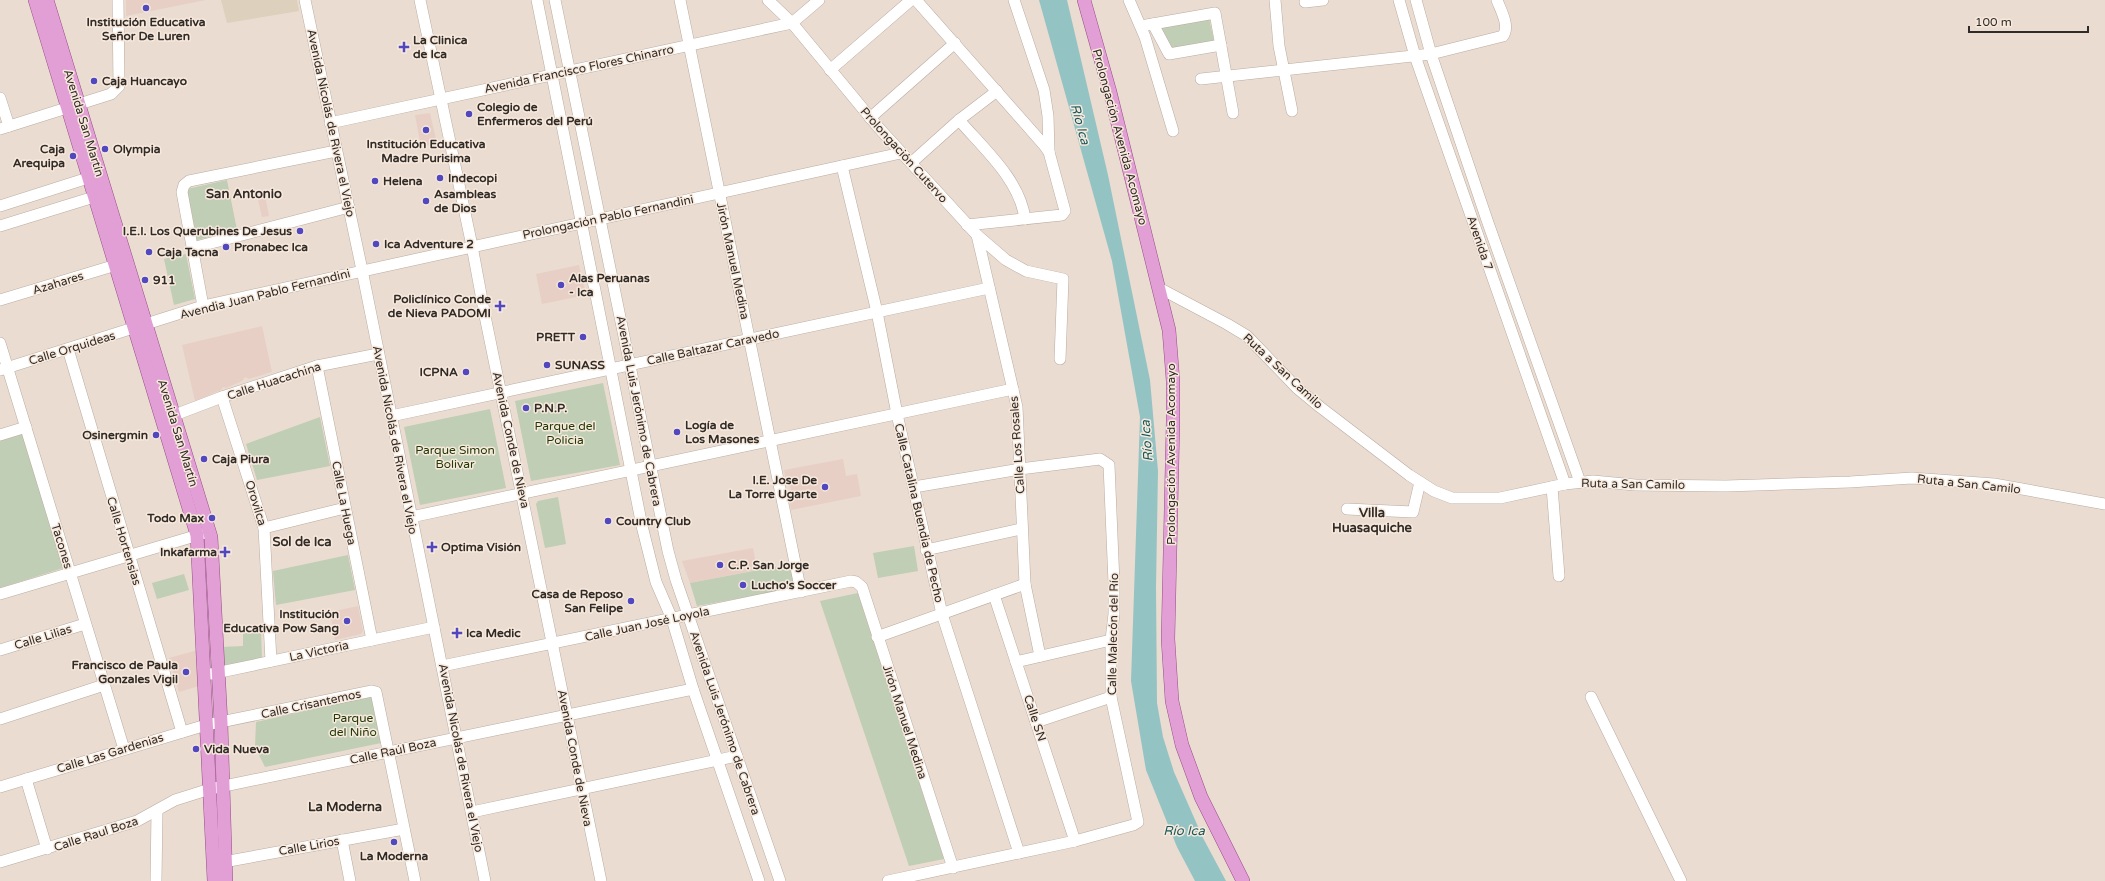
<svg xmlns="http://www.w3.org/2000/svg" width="2105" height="881" font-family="'Varela Round',sans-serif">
	<rect width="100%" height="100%" fill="#eadcd0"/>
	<!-- commercial -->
	<polygon fill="#ddd0bd" points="221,0 297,0 299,11 227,23"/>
	<!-- education -->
	<g fill="#e7cfc6">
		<polygon points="126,0 206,0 126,16"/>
		<polygon points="430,113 437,144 421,147 415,115"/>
		<polygon points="265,195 269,216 262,217 257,196"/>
		<polygon points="579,265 586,295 542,304 536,274"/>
		<polygon points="262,326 272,372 249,379 245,377 242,381 226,388 223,387 221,390 195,401 182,345"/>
		<polygon points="843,459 846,476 857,474 861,496 791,510 788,494 791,490 789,483 786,482 784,470"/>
		<polygon points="753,548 757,570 690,583 682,561"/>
		<polygon points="358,606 363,631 361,634 335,640 330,612"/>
		<polygon points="198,650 199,686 179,692 169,658"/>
	</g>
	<!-- green -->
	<g fill="#bfceb4">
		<polygon points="1209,18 1214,41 1172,49 1159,26"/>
		<polygon points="227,180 237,230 197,240 187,189"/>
		<polygon points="186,254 195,299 174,305 164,259"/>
		<polygon points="603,383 620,465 531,481 515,401"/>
		<polygon points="490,409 506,488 420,505 404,427"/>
		<polygon points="320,417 330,466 257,480 246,444"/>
		<polygon points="22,434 63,568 0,588 0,441"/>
		<polygon points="558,497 566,544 545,548 536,504 538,501"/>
		<polygon points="914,546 918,571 878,578 873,553"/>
		<polygon points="348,555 355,590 276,605 273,571"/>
		<polygon points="790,564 795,588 697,606 690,583"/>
		<polygon points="184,574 189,590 157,599 152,583"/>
		<polygon points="858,593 944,859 909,866 820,601"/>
		<polygon points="261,632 262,658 226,666 222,663 222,647 243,646 243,633"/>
		<polygon points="371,696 381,743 265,767 255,747 256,722"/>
	</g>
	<!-- water -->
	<polygon fill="#94c3c4" points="1039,0 1067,0 1108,175 1150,380 1158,471 1156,587 1157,703 1163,737 1174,772 1203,838 1226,881 1195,881 1177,847 1146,770 1131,681 1140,417 1112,261"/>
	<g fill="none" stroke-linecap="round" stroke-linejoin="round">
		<defs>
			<g id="minor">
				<polyline points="305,0 362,270 485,881"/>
				<polyline points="420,0 472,246 485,316 601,881"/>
				<polyline points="537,0 642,526 656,582 672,619 693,689 759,881"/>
				<polyline points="555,0 668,551 676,580 780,881"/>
				<polyline points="680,0 801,592"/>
				<polyline points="768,0 792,23 878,127 977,235 1006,260 1026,271 1063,279 1060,359"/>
				<polyline points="916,0 1044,145 1049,152 1065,211 1062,215 967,225"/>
				<polyline points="1014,0 1044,90 1048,116 1049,152"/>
				<polyline points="1129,0 1145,37 1173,131"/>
				<polyline points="1275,0 1279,46 1292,111"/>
				<polyline points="1399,0 1415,56 1565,484"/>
				<polyline points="1416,0 1431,54 1487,220 1580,482"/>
				<polyline points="1305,2 1323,0"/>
				<polyline points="1153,24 1169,54 1221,45"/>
				<polyline points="1141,26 1215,13 1233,113"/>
				<polyline points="830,70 911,0"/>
				<path d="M1201 79 1431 54 1503 36C1510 26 1501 11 1497 0"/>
				<polyline points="0,98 9,126"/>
				<polyline points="870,118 955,43"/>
				<path d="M959 120C984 149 1020 180 1025 219"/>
				<polyline points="330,123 792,23 819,0"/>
				<polyline points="0,129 111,94 119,86 118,0"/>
				<polyline points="911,163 959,120 997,91"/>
				<polyline points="842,166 877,312 897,414 942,614 1019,853"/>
				<polyline points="0,206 88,178"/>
				<polyline points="0,226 94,197"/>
				<polyline points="977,235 1017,407 1025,584 1040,656"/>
				<polyline points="192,248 349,207"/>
				<polyline points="1159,288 1227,324 1247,336 1297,388 1320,407 1409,475 1434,491 1452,498 1500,498 1565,484 1593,481 1635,485 1726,486 1850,482 1912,478 1994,484 2105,504"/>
				<polyline points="0,300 116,265"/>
				<polyline points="203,306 182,192 184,185 189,181 336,151"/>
				<polyline points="0,343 124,749"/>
				<polyline points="68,349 182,732"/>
				<polyline points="317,366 372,640"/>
				<polyline points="0,370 203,306 901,153"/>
				<polyline points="222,397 264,528 271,661"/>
				<polyline points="172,416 222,397 317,366 378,354"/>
				<polyline points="391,416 989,288"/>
				<polyline points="0,435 26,427"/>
				<polyline points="1552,487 1559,576"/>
				<polyline points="1347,509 1413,512 1420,482"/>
				<polyline points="411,517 1013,389"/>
				<polyline points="264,528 345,508"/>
				<polyline points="926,550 1021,529"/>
				<polyline points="0,594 205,533"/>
				<polyline points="994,595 1075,841"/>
				<polyline points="877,637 1025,584"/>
				<polyline points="0,650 85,624"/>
				<polyline points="1016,662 1111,640"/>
				<polyline points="442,666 851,581 856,582 862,587 953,868"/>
				<polyline points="211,674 434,627"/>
				<polyline points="1591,697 1681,881"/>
				<polyline points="0,719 104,685"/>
				<polyline points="1036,722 1111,697"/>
				<polyline points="26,779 47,849"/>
				<polyline points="0,787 206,725 372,691 376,692 415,881"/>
				<polyline points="472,812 737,756"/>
				<polyline points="342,840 350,881"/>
				<polyline points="0,862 137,821 175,800 210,789 693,689"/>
				<polyline points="218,863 404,829"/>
				<polyline points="156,881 157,811"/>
				<polyline points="888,881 1075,841 1133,825 1138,822 1111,697 1111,640 1114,614 1114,583 1109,465 1100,459 1020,469 914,487"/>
			</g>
			<g id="major">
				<polyline points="35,0 197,535 214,881"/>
				<polyline points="47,0 211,537 221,723 226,881"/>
				<polyline points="1084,0 1110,92 1169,330 1173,381 1173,422 1168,639 1172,701 1182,745 1201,797 1243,881"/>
			</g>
		</defs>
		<!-- minor casing -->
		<use href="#minor" stroke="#baaca1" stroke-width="12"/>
		<!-- major casing -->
		<use href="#major" stroke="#974d87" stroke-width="14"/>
		<!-- minor -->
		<use href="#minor" stroke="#fff" stroke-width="11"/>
		<!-- major -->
		<use href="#major" stroke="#e29fd6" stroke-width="13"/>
	</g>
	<!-- markers -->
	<g fill="#5147be" stroke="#f8e9dd" stroke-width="1.5">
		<circle cx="146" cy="8" r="4"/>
		<path d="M402 41h4v4h4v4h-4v4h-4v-4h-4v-4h4z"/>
		<circle cx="94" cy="81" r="4"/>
		<circle cx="469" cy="114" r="4"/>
		<circle cx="426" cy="130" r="4"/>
		<circle cx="105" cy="149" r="4"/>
		<circle cx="73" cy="156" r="4"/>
		<circle cx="440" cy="178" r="4"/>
		<circle cx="375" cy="181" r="4"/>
		<circle cx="426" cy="201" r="4"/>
		<circle cx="300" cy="231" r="4"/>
		<circle cx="376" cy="244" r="4"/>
		<circle cx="226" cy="247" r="4"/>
		<circle cx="149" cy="252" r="4"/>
		<circle cx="145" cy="280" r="4"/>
		<circle cx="561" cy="285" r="4"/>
		<path d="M498 300h4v4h4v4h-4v4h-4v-4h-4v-4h4z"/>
		<circle cx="583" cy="337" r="4"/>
		<circle cx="547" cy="365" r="4"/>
		<circle cx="466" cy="372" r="4"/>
		<circle cx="526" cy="408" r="4"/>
		<circle cx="677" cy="432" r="4"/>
		<circle cx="156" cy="435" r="4"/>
		<circle cx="204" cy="459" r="4"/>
		<circle cx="825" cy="487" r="4"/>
		<circle cx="212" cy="518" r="4"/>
		<circle cx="608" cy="521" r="4"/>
		<path d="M430 541h4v4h4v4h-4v4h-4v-4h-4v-4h4z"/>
		<path d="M223 546h4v4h4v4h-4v4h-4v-4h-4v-4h4z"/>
		<circle cx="720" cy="565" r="4"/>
		<circle cx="743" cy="585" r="4"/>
		<circle cx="631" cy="601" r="4"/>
		<circle cx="347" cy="621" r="4"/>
		<path d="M455 627h4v4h4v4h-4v4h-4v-4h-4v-4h4z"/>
		<circle cx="186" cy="672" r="4"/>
		<circle cx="196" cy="749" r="4"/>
		<circle cx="394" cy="842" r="4"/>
	</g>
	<g text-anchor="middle" stroke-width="3" stroke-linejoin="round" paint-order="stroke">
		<!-- poi labels -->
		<g font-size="12" font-weight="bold" fill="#312b27" stroke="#f8e9dd" text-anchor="start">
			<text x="146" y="26" text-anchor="middle">Institución Educativa<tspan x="146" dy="14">Señor De Luren</tspan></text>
			<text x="413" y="44">La Clinica<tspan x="413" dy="14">de Ica</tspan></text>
			<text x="102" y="85">Caja Huancayo</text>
			<text x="477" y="111">Colegio de<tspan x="477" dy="14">Enfermeros del Perú</tspan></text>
			<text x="426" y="148" text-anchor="middle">Institución Educativa<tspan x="426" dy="14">Madre Purisima</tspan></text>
			<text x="65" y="153" text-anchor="end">Caja<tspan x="65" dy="14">Arequipa</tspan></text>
			<text x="113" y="153">Olympia</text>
			<text x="448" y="182">Indecopi</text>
			<text x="383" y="185">Helena</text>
			<text x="434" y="198">Asambleas<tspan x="434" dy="14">de Dios</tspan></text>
			<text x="292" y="235" text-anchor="end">I.E.I. Los Querubines De Jesus</text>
			<text x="384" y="248">Ica Adventure 2</text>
			<text x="234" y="251">Pronabec Ica</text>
			<text x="157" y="256">Caja Tacna</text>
			<text x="569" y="282">Alas Peruanas<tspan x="569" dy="14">- Ica</tspan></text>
			<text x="153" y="284">911</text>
			<text x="491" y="303" text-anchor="end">Policlínico Conde<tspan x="491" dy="14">de Nieva PADOMI</tspan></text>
			<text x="575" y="341" text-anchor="end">PRETT</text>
			<text x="555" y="369">SUNASS</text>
			<text x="458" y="376" text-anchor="end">ICPNA</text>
			<text x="534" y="412">P.N.P.</text>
			<text x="685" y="429">Logía de<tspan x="685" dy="14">Los Masones</tspan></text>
			<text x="148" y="439" text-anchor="end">Osinergmin</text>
			<text x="212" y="463">Caja Piura</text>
			<text x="817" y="484" text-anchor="end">I.E. Jose De<tspan x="817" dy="14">La Torre Ugarte</tspan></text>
			<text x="204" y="522" text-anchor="end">Todo Max</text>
			<text x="616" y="525">Country Club</text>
			<text x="441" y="551">Optima Visión</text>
			<text x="217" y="556" text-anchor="end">Inkafarma</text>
			<text x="728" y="569">C.P. San Jorge</text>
			<text x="751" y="589">Lucho's Soccer</text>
			<text x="623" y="598" text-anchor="end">Casa de Reposo<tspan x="623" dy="14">San Felipe</tspan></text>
			<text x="339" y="618" text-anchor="end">Institución<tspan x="339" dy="14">Educativa Pow Sang</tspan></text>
			<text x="466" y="637">Ica Medic</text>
			<text x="178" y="669" text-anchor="end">Francisco de Paula<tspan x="178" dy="14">Gonzales Vigil</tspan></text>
			<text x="204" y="753">Vida Nueva</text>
			<text x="394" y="860" text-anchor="middle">La Moderna</text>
		</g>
		<!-- street labels -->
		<g font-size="12" fill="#312b27" stroke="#f8e9dd">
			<text transform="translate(579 69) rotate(-12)" y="4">Avenida Francisco Flores Chinarro</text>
			<text transform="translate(84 123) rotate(73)" y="4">Avenida San Martín</text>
			<text transform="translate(331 123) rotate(78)" y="4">Avenida Nicolás de Rivera el Viejo</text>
			<text transform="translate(1120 137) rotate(75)" y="4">Prolongación Avenida Acomayo</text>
			<text transform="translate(904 155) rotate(48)" y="4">Prolongación Cutervo</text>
			<text transform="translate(608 217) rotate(-12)" y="4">Prolongación Pablo Fernandini</text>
			<text transform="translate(1480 243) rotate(71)" y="4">Avenida 7</text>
			<text transform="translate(733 261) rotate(78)" y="4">Jirón Manuel Medina</text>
			<text transform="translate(58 283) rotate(-17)" y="4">Azahares</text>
			<text transform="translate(265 294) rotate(-14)" y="4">Avendia Juan Pablo Fernandini</text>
			<text transform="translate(713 347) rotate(-12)" y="4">Calle Baltazar Caravedo</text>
			<text transform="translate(72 348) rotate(-17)" y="4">Calle Orquideas</text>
			<text transform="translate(1283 371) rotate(43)" y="4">Ruta a San Camilo</text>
			<text transform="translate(274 381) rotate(-18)" y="4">Calle Huacachina</text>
			<text transform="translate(639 411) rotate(79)" y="4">Avenida Luis Jerónimo de Cabrera</text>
			<text transform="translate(178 433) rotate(73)" y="4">Avenida San Martín</text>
			<text transform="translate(395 440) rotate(79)" y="4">Avenida Nicolás de Rivera el Viejo</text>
			<text transform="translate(511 440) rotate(78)" y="4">Avenida Conde de Nieva</text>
			<text transform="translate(1017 445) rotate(-94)" y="4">Calle Los Rosales</text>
			<text transform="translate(1171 454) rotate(-90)" y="4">Prolongación Avenida Acomayo</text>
			<text transform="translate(1633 484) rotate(1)" y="4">Ruta a San Camilo</text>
			<text transform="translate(1969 484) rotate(6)" y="4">Ruta a San Camilo</text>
			<text transform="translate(256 503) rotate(73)" y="4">Orovilca</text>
			<text transform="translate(344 503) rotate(79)" y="4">Calle La Huega</text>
			<text transform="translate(919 513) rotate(77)" y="4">Calle Catalina Buendia de Pecho</text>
			<text transform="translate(124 541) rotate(73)" y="4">Calle Hortensias</text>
			<text transform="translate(62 546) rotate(73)" y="4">Tacones</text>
			<text transform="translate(647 624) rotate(-12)" y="4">Calle Juan José Loyola</text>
			<text transform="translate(1113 634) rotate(-89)" y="4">Calle Malecón del Río</text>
			<text transform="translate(43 637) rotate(-17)" y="4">Calle Lilias</text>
			<text transform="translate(319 651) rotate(-12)" y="4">La Victoria</text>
			<text transform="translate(311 704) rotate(-12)" y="4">Calle Crisantemos</text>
			<text transform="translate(1035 718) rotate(72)" y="4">Calle SN</text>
			<text transform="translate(905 722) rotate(72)" y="4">Jirón Manuel Medina</text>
			<text transform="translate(725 723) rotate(71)" y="4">Avenida Luis Jerónimo de Cabrera</text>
			<text transform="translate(393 751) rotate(-12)" y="4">Calle Raúl Boza</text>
			<text transform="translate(110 753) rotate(-17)" y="4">Calle Las Gardenias</text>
			<text transform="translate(461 758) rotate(79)" y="4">Avenida Nicolás de Rivera el Viejo</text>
			<text transform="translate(575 758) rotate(79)" y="4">Avenida Conde de Nieva</text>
			<text transform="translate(96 834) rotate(-18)" y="4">Calle Raul Boza</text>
			<text transform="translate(309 846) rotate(-10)" y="4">Calle Lirios</text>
		</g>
		<!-- park labels -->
		<g font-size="12" fill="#223a07" stroke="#f8e9dd">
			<text x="565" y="430">Parque del<tspan x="565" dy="14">Policia</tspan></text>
			<text x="455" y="454">Parque Simon<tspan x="455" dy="14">Bolivar</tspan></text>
			<text x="353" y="722">Parque<tspan x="353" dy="14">del Niño</tspan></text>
		</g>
		<!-- water labels -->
		<g font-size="13" font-style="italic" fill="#17595a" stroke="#f8e9dd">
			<text transform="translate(1081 124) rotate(75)" y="5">Río Ica</text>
			<text transform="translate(1146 441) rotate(-94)" y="5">Río Ica</text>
			<text x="1184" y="835">Río Ica</text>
		</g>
		<!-- neighbourhood labels -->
		<g font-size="13" font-weight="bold" fill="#312b27" stroke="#f8e9dd">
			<text x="244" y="198">San Antonio</text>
			<text x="1372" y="517">Villa<tspan x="1372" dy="15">Huasaquiche</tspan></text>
			<text x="302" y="546">Sol de Ica</text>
			<text x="345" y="811">La Moderna</text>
		</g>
	</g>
	<!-- scale -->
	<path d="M1969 26v6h119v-6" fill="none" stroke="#312b27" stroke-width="2"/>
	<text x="1975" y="26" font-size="12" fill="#312b27" stroke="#f8e9dd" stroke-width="3" paint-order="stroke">100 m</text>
</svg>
